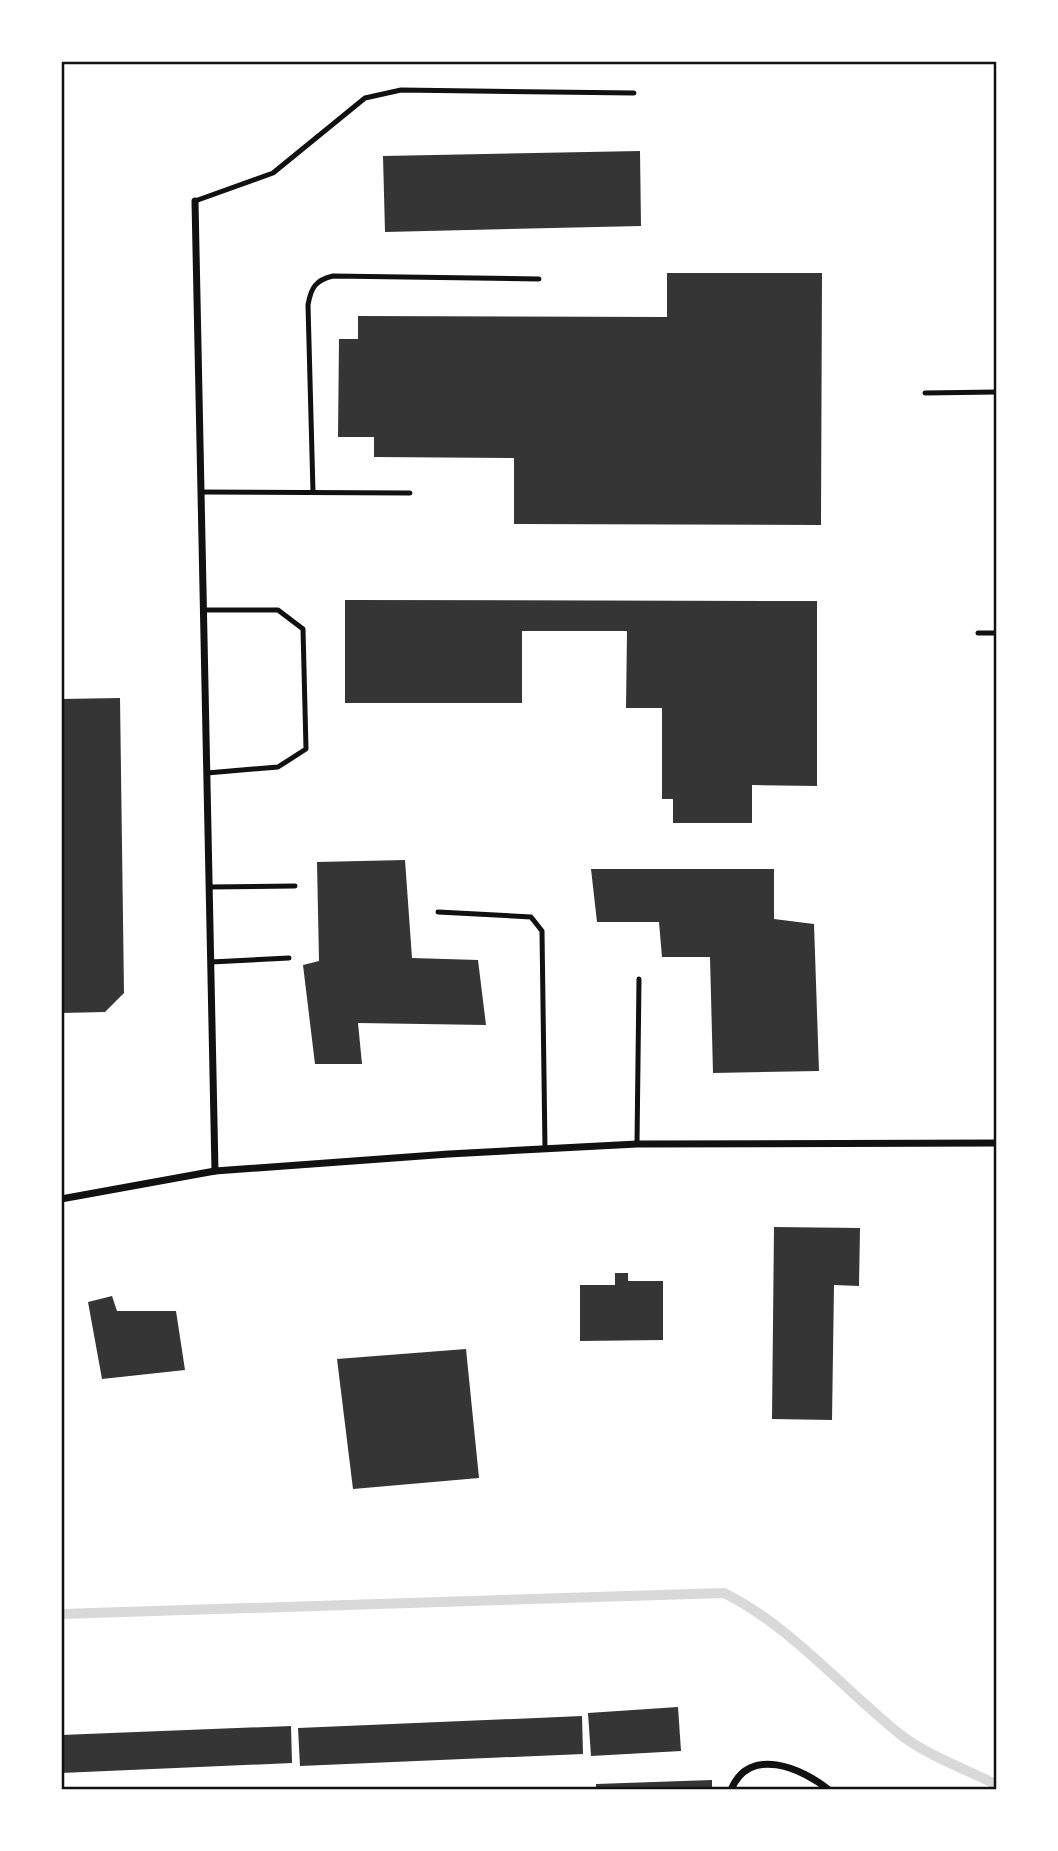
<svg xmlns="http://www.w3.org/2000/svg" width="1058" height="1851" font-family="Montserrat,sans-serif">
	<rect width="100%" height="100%" fill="#fff"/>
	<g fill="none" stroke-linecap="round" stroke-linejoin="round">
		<!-- stream -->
		<path stroke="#d9d9d9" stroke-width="10" d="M61 1614 724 1593C791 1626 843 1689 901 1735 928 1756 966 1769 997 1785"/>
	</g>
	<!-- building -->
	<g fill="#353535">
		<polygon points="640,151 641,226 385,232 383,156"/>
		<polygon points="667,273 822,273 821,525 514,524 514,458 374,457 374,437 338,437 339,339 358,339 358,316 667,317"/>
		<polygon points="345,600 817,601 817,786 752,785 752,823 673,823 673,799 662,799 662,708 626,708 627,631 522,631 522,703 345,703"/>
		<polygon points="120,698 124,993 105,1012 61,1013 61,699"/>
		<polygon points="405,860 412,958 478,960 486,1025 358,1023 362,1064 315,1064 303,965 319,961 317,862"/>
		<polygon points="591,869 774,869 774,919 814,924 819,1071 713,1073 710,957 662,957 659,922 597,922"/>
		<polygon points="774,1227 860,1228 859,1286 834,1285 832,1420 772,1419"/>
		<polygon points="615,1273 628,1273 628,1281 663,1281 663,1340 580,1341 580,1285 615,1285"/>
		<polygon points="112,1296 117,1311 176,1311 185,1370 102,1379 88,1302"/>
		<polygon points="466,1349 479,1478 353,1489 337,1359"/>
		<polygon points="678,1707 681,1751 591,1756 588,1713"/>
		<polygon points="582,1716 583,1754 300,1766 298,1728"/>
		<polygon points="291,1726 292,1763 61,1773 61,1735"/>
		<polygon points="712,1780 712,1790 596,1790 596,1784"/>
	</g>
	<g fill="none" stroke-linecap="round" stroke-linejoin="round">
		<!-- service -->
		<g stroke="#111" stroke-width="5">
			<polyline points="195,201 273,173 365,98 401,90 634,93"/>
			<polyline points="925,393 997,392"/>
			<polyline points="201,492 410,493"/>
			<path d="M313 492 308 305C311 287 316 280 333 276L539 279"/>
			<polyline points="203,610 278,610 303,629 306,749 278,767 207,773"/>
			<polyline points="978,633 997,633"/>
			<polyline points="209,887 295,886"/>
			<polyline points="438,912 531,917 542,931 545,1149"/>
			<polyline points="211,962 289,958"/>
			<polyline points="637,1144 639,979"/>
		</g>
		<!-- minor -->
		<g stroke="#111" stroke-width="7">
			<polyline points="195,201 215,1171"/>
			<polyline points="61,1199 215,1171 449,1154 637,1144 997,1143"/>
			<path d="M731 1790C749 1745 802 1768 829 1790"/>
		</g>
	</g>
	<!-- border -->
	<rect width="1058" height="1851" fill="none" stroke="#ffffff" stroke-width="126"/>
	<rect x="63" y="63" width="932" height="1725" fill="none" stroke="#111" stroke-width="2.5"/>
</svg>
